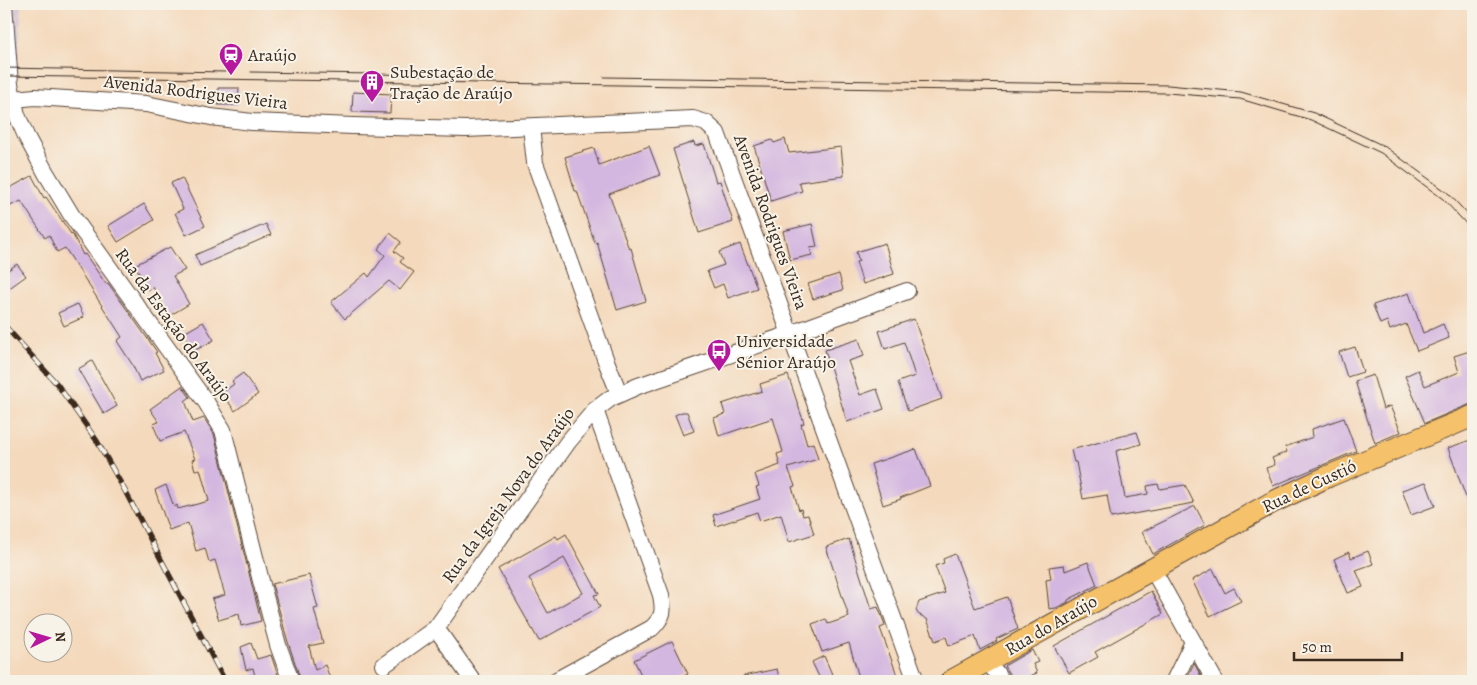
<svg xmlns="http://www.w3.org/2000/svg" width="1477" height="685" font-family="Alegreya,serif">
	<rect width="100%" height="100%" fill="#f7f3e8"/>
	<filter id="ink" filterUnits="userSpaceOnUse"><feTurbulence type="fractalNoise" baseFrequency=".02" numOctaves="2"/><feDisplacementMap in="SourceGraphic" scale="10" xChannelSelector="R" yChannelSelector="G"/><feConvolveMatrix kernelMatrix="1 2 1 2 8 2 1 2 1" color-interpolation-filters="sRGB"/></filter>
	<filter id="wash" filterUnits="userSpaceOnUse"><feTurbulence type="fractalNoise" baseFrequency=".0096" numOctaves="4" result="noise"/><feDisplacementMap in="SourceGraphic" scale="20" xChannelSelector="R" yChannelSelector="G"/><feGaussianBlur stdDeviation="1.12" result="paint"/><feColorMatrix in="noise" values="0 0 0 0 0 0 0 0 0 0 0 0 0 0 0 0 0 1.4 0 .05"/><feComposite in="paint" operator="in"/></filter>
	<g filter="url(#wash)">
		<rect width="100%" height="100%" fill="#f4d9bc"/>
		<!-- industrial -->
		<polygon fill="#cebed1" points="4,4 21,4 21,19 15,95 4,110"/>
		<g id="blocks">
			<!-- building -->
			<g fill="#d4b7e0" fill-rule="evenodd">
				<polygon points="218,88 239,88 238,105 218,105"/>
				<polygon points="353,92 391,94 390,113 352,112"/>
				<polygon points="785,139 789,153 841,147 844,176 799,182 802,191 771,201 754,146 772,140 774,143"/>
				<polygon points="694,142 695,146 704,144 716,182 720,181 733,222 699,233 673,149"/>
				<polygon points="649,146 660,175 609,194 629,249 631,248 646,301 617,310 597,242 595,243 577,191 575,191 565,157 594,148 599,165"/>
				<polygon points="32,176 44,198 46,197 71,234 72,233 83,255 85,254 106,284 108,283 157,352 155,353 164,370 140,381 132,364 117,341 122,337 65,248 57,252 49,235 45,238 21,201 10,206 4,191"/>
				<polygon points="182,178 205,226 186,235 175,213 183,209 171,183"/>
				<polygon points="144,204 154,220 118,242 108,226"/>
				<polygon points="266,224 271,235 200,266 195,255"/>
				<polygon points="812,224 817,247 810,248 812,255 790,260 783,231"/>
				<polygon points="390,233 401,242 394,251 403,258 400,262 414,272 400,290 389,281 345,319 331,302 366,273 369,277 385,255 378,249"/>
				<polygon points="885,243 894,274 863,284 856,262 859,261 856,252"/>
				<polygon points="740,244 757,288 728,298 723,284 714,288 707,271 724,265 719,252"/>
				<polygon points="170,247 185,270 173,276 189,304 169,316 153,287 148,290 135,265"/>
				<polygon points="17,264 26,276 4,292 4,273"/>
				<polygon points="839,274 843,290 813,299 808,284"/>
				<polygon points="1409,293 1423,333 1443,324 1449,338 1417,351 1406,324 1390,330 1387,321 1380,324 1373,305"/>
				<polygon points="78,304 84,317 64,326 58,313"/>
				<polygon points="914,319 942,399 908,411 898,382 915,376 904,342 885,349 879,331"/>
				<polygon points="203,322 214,340 194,351 184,333"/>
				<polygon points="859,339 864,356 848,361 860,395 877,389 884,409 847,422 825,350"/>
				<polygon points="1355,347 1363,372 1347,377 1339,352"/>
				<polygon points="1473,350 1473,403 1425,423 1405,376 1418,370 1425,386 1459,372 1454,356"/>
				<polygon points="92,361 117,406 104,414 78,369"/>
				<polygon points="243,373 258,394 235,411 222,393 234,384 232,381"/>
				<polygon points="788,375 804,423 801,424 807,445 813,443 818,459 788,468 795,486 792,487 799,510 801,509 803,516 808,515 814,534 789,542 781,514 760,521 757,512 716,526 713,515 760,499 756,487 759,486 755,474 780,465 777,454 783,452 773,418 719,436 714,418 725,414 722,404 762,391 760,384"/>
				<polygon points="1373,375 1383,409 1390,406 1401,432 1375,443 1355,381"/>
				<polygon points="182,386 190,397 185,401 193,422 204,418 214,434 261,621 241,626 239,614 219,620 212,599 225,595 215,560 209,562 205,548 196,551 188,523 169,530 155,490 166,485 174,507 177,505 178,509 209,501 200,469 195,470 192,460 195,459 184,432 160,441 153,424 159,422 150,409"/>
				<polygon points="682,412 687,412 694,431 683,435 675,415"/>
				<polygon points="1344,418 1356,451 1273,486 1266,468 1275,465 1272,458 1287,452 1285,447 1313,437 1312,429"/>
				<polygon points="1137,432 1141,444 1116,451 1125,498 1148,494 1147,486 1158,484 1160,489 1185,485 1194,503 1111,518 1107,495 1083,499 1076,462 1074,462 1071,450"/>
				<polygon points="1473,439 1473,514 1472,514 1448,448"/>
				<polygon points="916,449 930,486 900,498 901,499 883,505 871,464"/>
				<polygon points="1426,482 1435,506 1411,515 1402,490"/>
				<polygon points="1195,506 1205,525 1153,554 1142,532"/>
				<path d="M566 534 599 594 594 595 600 607 539 641 498 569 556 536 558 539ZM564 558 583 593 548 613 529 578Z"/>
				<polygon points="849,539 871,609 878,607 884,622 885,626 880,628 897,675 876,681 860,681 849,643 822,652 812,624 826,619 828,624 849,617 826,547"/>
				<polygon points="1368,551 1373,564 1356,570 1363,587 1348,593 1334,559 1349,552 1351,558"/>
				<polygon points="955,554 975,608 1007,597 1018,629 996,639 997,641 980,650 975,636 949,646 946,637 935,641 927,619 918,614 916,610 919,602 945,593 935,566 944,563 943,559"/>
				<polygon points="1088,562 1097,585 1068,600 1068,602 1056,608 1049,609 1046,580 1051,579 1049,567 1064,565 1065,571"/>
				<polygon points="1213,569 1225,593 1234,588 1241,601 1210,616 1192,580"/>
				<polygon points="309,575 318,608 314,609 323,643 309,646 315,670 325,665 331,681 301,681 288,642 272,584"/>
				<polygon points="1151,591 1163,614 1095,652 1098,657 1069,673 1054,646"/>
				<polygon points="672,641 688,674 673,681 644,681 634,660"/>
				<polygon points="251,643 257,659 271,655 280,681 256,681 253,668 246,670 241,647"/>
				<polygon points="1032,650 1038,662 1033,664 1037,673 1018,681 1012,681 1010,675 1004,666"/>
				<polygon points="824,656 835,681 821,681 812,662"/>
				<polygon points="1194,663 1203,680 1187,681 1186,680"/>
				<polygon points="777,669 780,681 744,681 743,676"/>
			</g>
		</g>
	</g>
	<g filter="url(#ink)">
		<use href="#blocks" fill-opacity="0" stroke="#574436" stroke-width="1"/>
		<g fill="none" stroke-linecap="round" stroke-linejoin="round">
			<defs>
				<g id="minor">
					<polyline points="4,4 10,84 17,115 26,136 46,173 72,216 206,402 223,430 261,581 278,645 291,681"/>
					<polyline points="14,99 35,97 146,104 211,117 252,122 353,126 466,129 693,119 706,123 717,133 916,681"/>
					<polyline points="531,127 535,163 606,361 619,393"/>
					<polyline points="1152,568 1215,681"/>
					<polyline points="436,628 473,681"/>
					<polyline points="988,661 1002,681"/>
					<polyline points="384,665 436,628 568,442 595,410 611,398 638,386 790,334 907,291"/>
					<path d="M555 681 652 628C664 616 664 611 661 595L595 410"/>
					<polyline points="1174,681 1193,642"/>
				</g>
				<polyline id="major" points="951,681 1273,502 1329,476 1473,416"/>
			</defs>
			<!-- minor casing -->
			<use href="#minor" stroke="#574436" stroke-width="18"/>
			<!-- major casing -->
			<use href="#major" stroke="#574436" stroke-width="23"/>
			<!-- minor -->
			<use href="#minor" stroke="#fff" stroke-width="16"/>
			<!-- major -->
			<use href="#major" stroke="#f5c16b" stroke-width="21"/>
			<!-- tram -->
			<g stroke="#3b2a1e" stroke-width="1">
				<polyline points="4,68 226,72"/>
				<polyline points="251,72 496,76"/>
				<polyline points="4,76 1167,93 1240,99 1311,120 1381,153 1443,199 1473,231"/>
				<polyline points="604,77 1168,85 1241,92 1314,113 1384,146 1448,193 1473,220"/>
			</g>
			<defs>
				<polyline id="rail" points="4,325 57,384 97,441 124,489 225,681"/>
			</defs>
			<!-- rail casing -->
			<use href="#rail" stroke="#3b2a1e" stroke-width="5.5"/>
			<!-- rail -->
			<use href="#rail" stroke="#f7f3e8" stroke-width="4" stroke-dasharray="11" stroke-linecap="butt"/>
		</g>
	</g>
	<!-- icons -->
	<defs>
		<symbol id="station-pin" viewBox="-11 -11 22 30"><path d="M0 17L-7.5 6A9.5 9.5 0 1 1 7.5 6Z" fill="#b5179e" stroke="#f7f3e8"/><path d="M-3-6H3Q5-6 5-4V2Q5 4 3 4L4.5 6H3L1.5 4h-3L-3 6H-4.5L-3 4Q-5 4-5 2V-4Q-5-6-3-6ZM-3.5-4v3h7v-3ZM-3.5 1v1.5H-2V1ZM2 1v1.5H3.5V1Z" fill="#fff"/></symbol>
		<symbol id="building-pin" viewBox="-11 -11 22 30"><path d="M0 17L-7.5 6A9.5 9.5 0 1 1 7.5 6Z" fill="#b5179e" stroke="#f7f3e8"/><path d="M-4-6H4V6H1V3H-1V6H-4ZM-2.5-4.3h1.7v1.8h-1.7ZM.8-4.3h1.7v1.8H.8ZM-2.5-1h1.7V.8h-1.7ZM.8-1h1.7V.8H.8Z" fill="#fff"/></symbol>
		<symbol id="bus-pin" viewBox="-11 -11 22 30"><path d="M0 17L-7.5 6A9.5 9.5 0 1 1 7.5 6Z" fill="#b5179e" stroke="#f7f3e8"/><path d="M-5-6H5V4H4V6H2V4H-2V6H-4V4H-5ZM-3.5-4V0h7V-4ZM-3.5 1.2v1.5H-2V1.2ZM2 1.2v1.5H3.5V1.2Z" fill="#fff"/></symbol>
	</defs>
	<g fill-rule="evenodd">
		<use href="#station-pin" x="217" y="41" width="28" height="38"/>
		<use href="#building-pin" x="358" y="68" width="28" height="38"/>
		<use href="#bus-pin" x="705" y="337" width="28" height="38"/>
	</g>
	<g text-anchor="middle" stroke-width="4" stroke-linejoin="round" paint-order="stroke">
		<!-- poi labels -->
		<g font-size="18" fill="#3b2a1e" stroke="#f7f3e8" text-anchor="start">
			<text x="248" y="61">Araújo</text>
			<text x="390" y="78">Subestação de<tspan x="390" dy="21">Tração de Araújo</tspan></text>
			<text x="736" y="347">Universidade<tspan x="736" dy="21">Sénior Araújo</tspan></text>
		</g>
		<!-- street labels -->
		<g font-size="18" fill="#3b2a1e" stroke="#f7f3e8">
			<text transform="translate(196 92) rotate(7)" y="6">Avenida Rodrigues Vieira</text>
			<text transform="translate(771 222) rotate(70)" y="6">Avenida Rodrigues Vieira</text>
			<text transform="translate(174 325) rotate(54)" y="6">Rua da Estação do Araújo</text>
			<text transform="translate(1309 486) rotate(-25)" y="6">Rua de Custió</text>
			<text transform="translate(508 495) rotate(-54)" y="6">Rua da Igreja Nova do Araújo</text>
			<text transform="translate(1051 625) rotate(-30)" y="6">Rua do Araújo</text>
		</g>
	</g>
	<!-- margin -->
	<rect width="1477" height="685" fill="none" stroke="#f7f3e8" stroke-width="20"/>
	<!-- north arrow -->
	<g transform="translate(48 638) rotate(85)"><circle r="24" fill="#f7f3e8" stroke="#aca397"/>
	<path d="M0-4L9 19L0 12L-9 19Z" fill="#b5179e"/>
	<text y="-8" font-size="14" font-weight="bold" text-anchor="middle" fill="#3b2a1e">N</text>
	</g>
	<!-- scale -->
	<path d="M1294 652v8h108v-8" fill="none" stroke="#3b2a1e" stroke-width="2.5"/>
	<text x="1302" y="652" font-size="15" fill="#3b2a1e" stroke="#f7f3e8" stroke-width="4" paint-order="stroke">50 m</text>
</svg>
